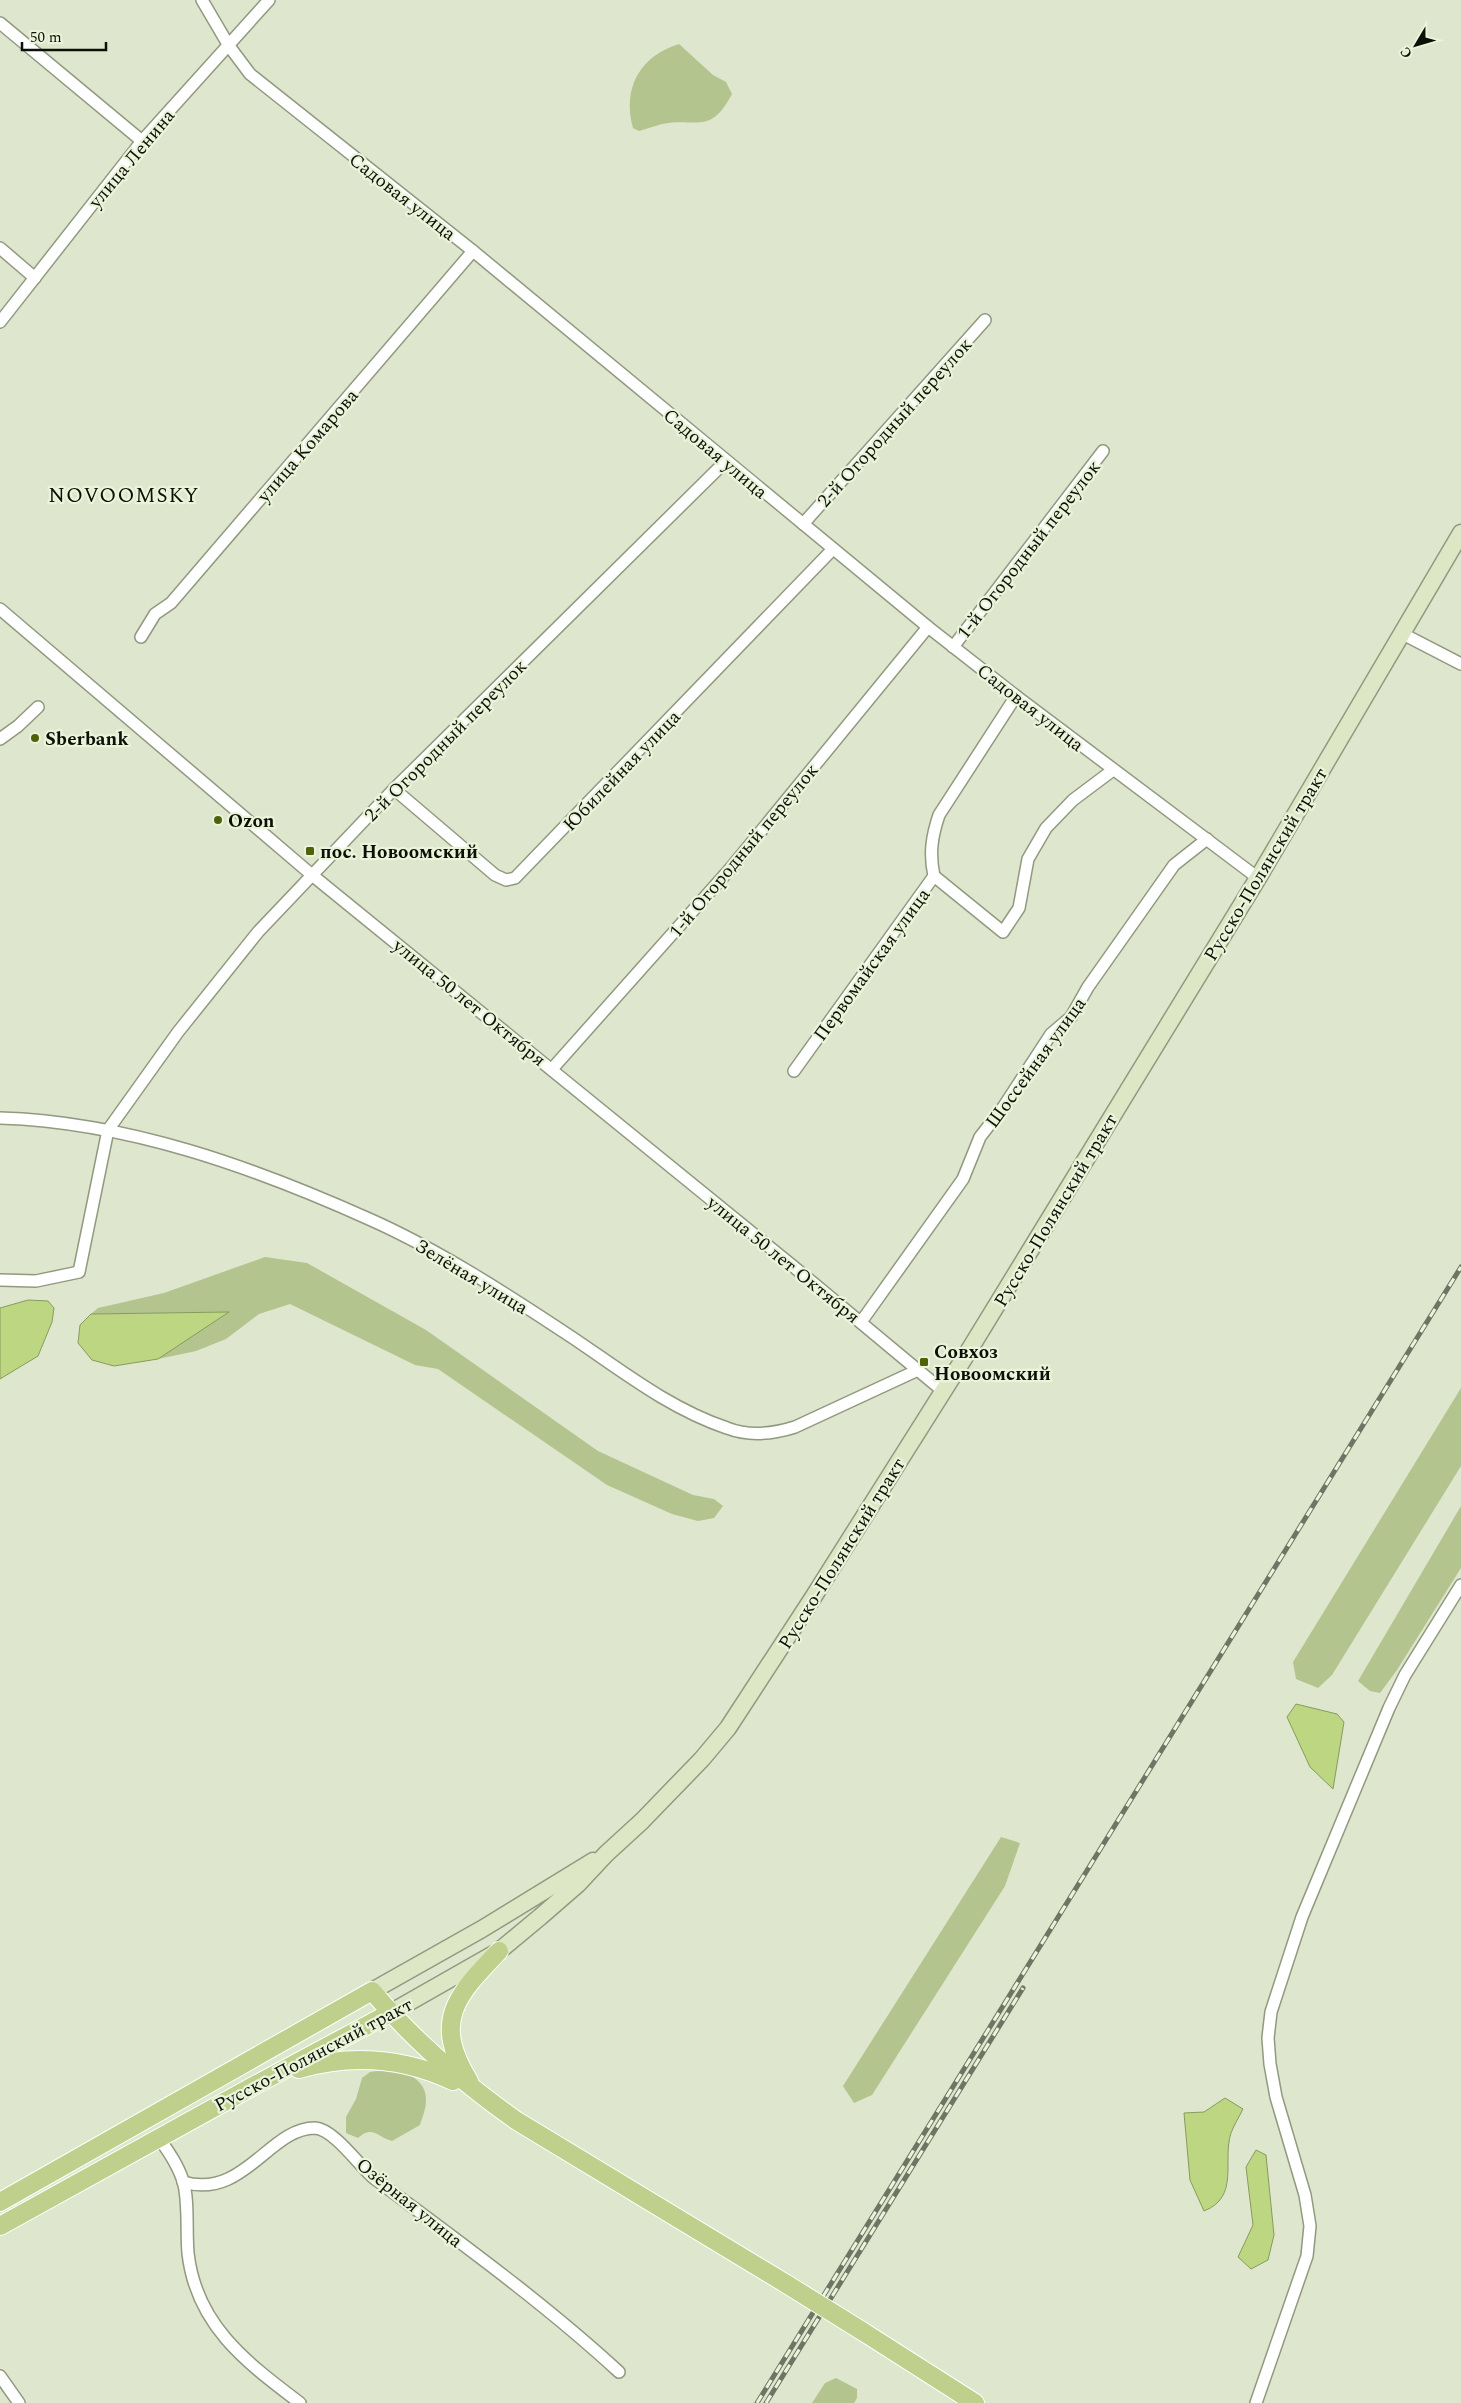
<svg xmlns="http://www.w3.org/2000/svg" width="1461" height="2403" font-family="Spectral,serif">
	<rect width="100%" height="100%" fill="#dee7cd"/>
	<!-- green -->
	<g fill="#b3c48f">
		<path d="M679 44 713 75 726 82 732 94C710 136 696 117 662 124 654 126 647 129 639 131L633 128C622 88 640 56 679 44Z"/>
		<polygon points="265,1257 307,1263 426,1330 598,1451 693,1495 714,1499 723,1506 714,1518 698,1521 672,1514 607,1485 438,1369 415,1365 290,1304 259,1314 226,1339 196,1351 158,1359 228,1312 91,1314 98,1308 164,1293"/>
		<polygon points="1461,1388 1461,1466 1332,1675 1318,1688 1296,1679 1293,1662"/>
		<polygon points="1461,1506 1461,1568 1397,1670 1380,1693 1370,1691 1358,1681"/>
		<polygon points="1001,1837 1020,1843 1005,1886 872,2095 854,2103 843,2086"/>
		<path d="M390 2069C407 2072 427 2080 426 2101 426 2109 422 2118 420 2125L392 2141C377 2137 373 2125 358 2138L346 2133V2117L356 2099 362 2078 370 2072Z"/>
		<polygon points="836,2378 857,2389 857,2398 854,2403 812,2403 825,2383"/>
	</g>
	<!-- water -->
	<g fill="#bdd682" stroke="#889b5d">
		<polygon points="28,1300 48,1301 54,1308 52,1322 38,1356 0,1379 0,1308"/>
		<polygon points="229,1312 158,1359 114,1366 92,1360 78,1343 80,1325 91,1314"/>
		<polygon points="1296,1704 1337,1714 1344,1722 1333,1789 1310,1767 1287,1717"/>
		<path d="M1225 2098 1243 2109C1239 2117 1234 2125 1231 2133 1222 2161 1240 2197 1204 2211L1190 2180 1184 2113 1204 2112Z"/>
		<polygon points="1256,2150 1266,2155 1274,2235 1268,2260 1251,2269 1238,2257 1253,2225 1246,2167"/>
	</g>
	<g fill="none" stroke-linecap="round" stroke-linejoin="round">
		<defs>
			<g id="street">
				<polyline points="202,0 229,46 250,74 473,251 928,627 1016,696 1258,878"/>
				<polyline points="0,23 142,141"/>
				<polyline points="0,248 35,278"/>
				<polyline points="0,322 142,141 269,0"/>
				<polyline points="803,524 985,320"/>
				<polyline points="0,609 312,875 794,1267 943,1391"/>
				<polyline points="1401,633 1461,664"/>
				<polyline points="141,637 155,614 171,603 473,251"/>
				<polyline points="953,647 1103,451"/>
				<polyline points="0,739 18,726 38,707"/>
				<polyline points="394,789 495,875 506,880 515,878 833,549"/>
				<polyline points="934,876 1003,932 1019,908 1028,859 1046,828 1073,800 1113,770"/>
				<polyline points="552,1069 730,869 928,627"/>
				<path d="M794 1071 934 876C929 853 932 836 939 815L1016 696"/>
				<path d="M0 1118C128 1122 253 1167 369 1219 437 1249 510 1296 573 1338 622 1371 670 1409 727 1428 750 1437 773 1434 795 1427L918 1370"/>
				<polyline points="0,1280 36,1281 79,1272 108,1130 178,1032 258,932 394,789 726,461"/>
				<polyline points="861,1322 963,1179 980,1137 1004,1106 1051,1034 1071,1017 1088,987 1174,865 1207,839"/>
				<path d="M159 2138C168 2151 178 2165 183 2181 189 2199 186 2232 188 2253 196 2325 246 2362 300 2403"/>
				<path d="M183 2182C244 2200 269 2128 315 2128 334 2129 360 2167 375 2179 458 2241 543 2302 619 2372"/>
				<polyline points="0,2376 19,2403"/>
				<polyline points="1256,2403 1307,2256 1310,2226 1305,2195 1276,2097 1270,2064 1268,2038 1271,2012 1302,1917 1389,1708 1405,1675 1461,1585"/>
			</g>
			<g id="secondary">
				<polyline points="372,1991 482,1929 593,1861"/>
				<polyline points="390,2013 499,1951 540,1917 578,1884 606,1854 642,1821 702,1759 728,1728 814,1596 968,1352 1258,878 1461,533"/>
			</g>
			<g id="primary">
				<path d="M299 2069C351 2054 404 2058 453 2081"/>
				<path d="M469 2081C432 2021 456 1996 499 1951"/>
				<path d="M0 2202 372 1991C415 2042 463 2083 517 2121L788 2285"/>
				<polyline points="0,2226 257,2084 390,2013"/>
				<polyline points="862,2331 975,2403"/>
			</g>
		</defs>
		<!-- street casing -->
		<use href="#street" stroke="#919980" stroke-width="14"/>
		<!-- secondary casing -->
		<use href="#secondary" stroke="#919980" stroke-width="19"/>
		<!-- primary casing -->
		<use href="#primary" stroke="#fff" stroke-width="20"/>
		<!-- street -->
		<use href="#street" stroke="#fff" stroke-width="11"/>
		<!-- secondary -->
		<use href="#secondary" stroke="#dee7c5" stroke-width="16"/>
		<!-- primary -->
		<use href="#primary" stroke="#bed08b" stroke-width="18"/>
		<defs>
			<g id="rail">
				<polyline points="757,2403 1461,1267"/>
				<polyline points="766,2403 1023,1988"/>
			</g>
		</defs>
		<!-- rail casing -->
		<use href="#rail" stroke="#6f7564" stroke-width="5"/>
		<!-- rail -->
		<use href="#rail" stroke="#ebf4da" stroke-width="3" stroke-dasharray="9" stroke-linecap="butt"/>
		<defs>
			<polyline id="primary-bridge" points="788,2285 862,2331"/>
		</defs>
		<!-- primary-bridge casing -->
		<use href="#primary-bridge" stroke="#fff" stroke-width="20" stroke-linecap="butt"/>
		<!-- primary-bridge -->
		<use href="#primary-bridge" stroke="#bed08b" stroke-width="18"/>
	</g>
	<!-- markers -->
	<g fill="#4e620a" stroke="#ebf4da" stroke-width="2">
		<circle cx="35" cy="738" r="5"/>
		<circle cx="218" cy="820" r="5"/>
		<rect x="305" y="846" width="10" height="10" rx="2.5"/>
		<rect x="919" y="1357" width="10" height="10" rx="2.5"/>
	</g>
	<g text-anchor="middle" stroke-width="4.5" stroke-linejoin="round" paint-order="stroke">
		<!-- street labels -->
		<g font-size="19" fill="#0d1007" stroke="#ebf4da">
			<text transform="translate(131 158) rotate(-50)" y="7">улица Ленина</text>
			<text transform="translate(403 196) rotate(38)" y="7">Садовая улица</text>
			<text transform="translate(894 422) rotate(-48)" y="7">2-й Огородный переулок</text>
			<text transform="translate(307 445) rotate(-49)" y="7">улица Комарова</text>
			<text transform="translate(716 453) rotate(40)" y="7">Садовая улица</text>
			<text transform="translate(1028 549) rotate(-52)" y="7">1-й Огородный переулок</text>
			<text transform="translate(1031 707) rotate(38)" y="7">Садовая улица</text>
			<text transform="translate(445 740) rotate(-45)" y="7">2-й Огородный переулок</text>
			<text transform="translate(621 770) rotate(-46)" y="7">Юбилейная улица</text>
			<text transform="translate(743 850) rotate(-50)" y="7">1-й Огородный переулок</text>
			<text transform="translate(1265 864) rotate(-59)" y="7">Русско-Полянский тракт</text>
			<text transform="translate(871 964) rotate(-54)" y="7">Первомайская улица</text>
			<text transform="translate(470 1002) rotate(39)" y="7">улица 50 лет Октября</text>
			<text transform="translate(1035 1062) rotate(-54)" y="7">Шоссейная улица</text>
			<text transform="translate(1055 1210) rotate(-59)" y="7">Русско-Полянский тракт</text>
			<text transform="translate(784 1259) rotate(39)" y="7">улица 50 лет Октября</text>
			<text transform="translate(472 1276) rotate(31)" y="7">Зелёная улица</text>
			<text transform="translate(841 1553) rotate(-58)" y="7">Русско-Полянский тракт</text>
			<text transform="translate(313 2054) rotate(-28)" y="7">Русско-Полянский тракт</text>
			<text transform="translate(410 2202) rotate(39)" y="7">Озёрная улица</text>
		</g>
		<!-- poi labels -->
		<g font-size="19" font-weight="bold" fill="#0d1007" stroke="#ebf4da" text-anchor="start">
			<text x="45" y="745">Sberbank</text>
			<text x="228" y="827">Ozon</text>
			<text x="320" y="858">пос. Новоомский</text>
			<text x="934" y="1358">Совхоз<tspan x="934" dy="22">Новоомский</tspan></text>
		</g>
		<!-- quarter labels -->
		<g font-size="21" letter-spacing="1" fill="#0d1007" stroke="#ebf4da">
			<text x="124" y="502">NOVOOMSKY</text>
		</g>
	</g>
	<!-- north arrow -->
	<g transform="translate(1416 45) rotate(232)" stroke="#ebf4da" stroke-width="4" paint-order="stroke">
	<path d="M0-4L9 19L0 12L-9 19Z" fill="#0d1007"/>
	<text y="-8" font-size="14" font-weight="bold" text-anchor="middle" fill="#0d1007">С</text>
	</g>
	<!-- scale -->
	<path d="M22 42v8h84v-8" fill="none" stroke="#0d1007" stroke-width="2.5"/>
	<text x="30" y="42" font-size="15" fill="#0d1007" stroke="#ebf4da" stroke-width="4" paint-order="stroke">50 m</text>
</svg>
